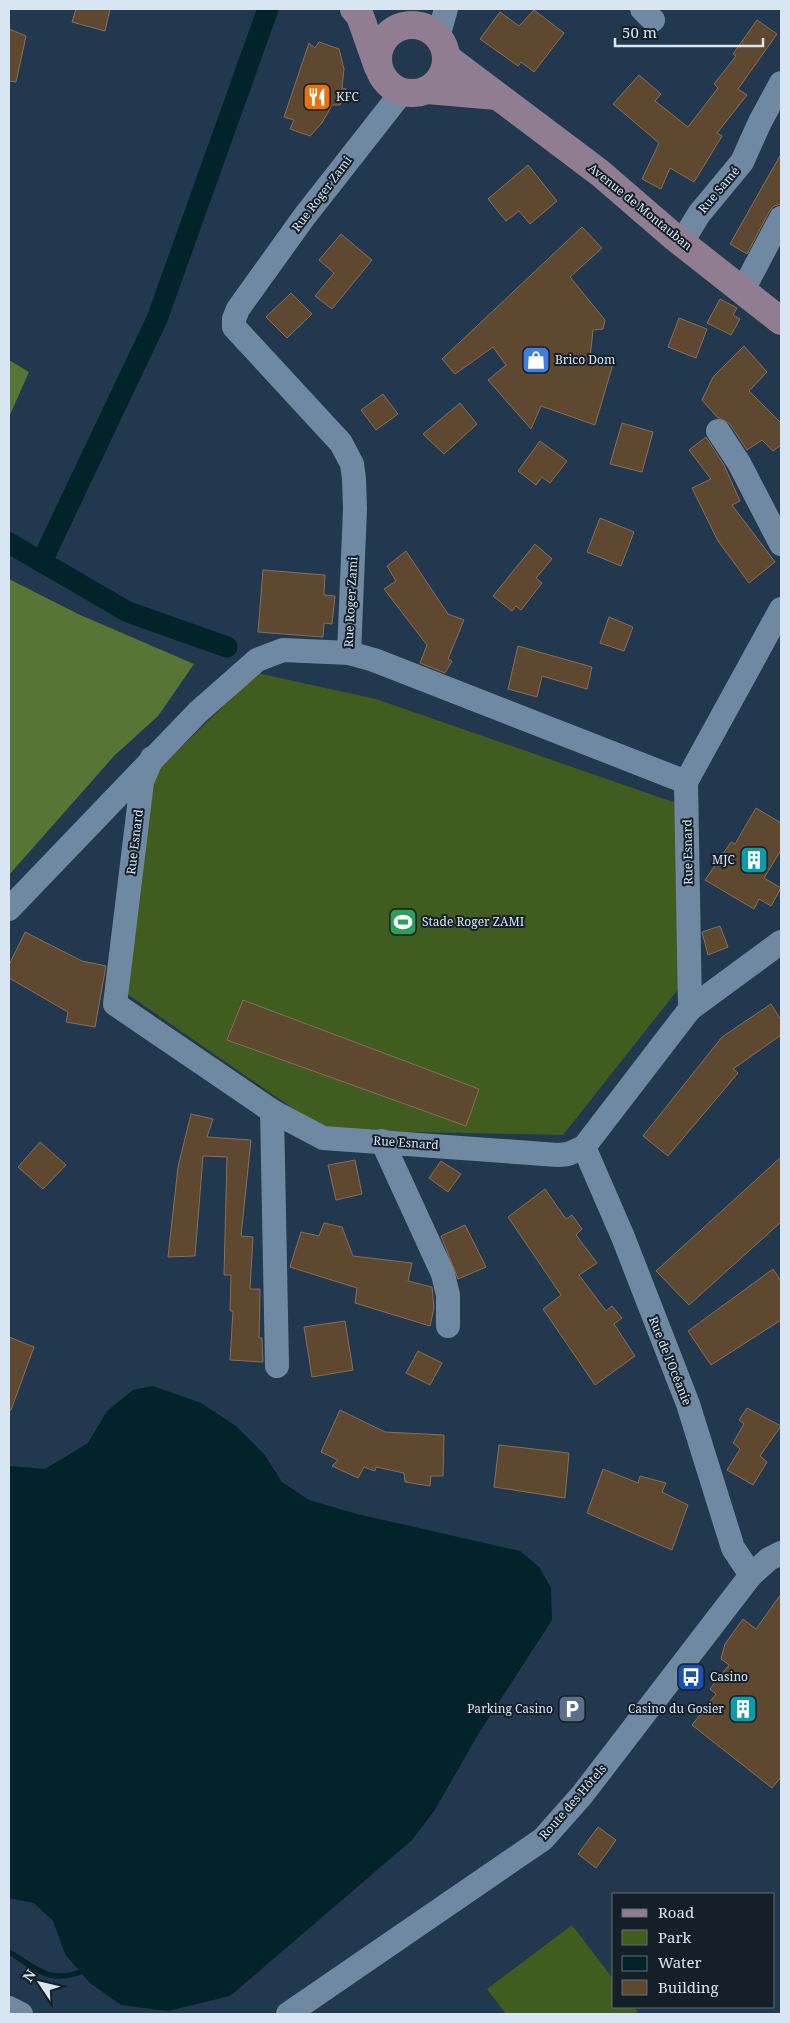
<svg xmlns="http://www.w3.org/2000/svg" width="790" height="2023" font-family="'Noto Serif',serif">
	<rect width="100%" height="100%" fill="#21384e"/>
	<!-- green -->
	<g fill="#405c1f">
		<polygon points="257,673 376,699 676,803 680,987 563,1135 324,1130 120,989 146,782"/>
		<polygon points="572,1925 614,1980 614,2007 634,2007 638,2012 635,2014 506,2014 487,1989"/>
	</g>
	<!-- forest -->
	<g fill="#577635">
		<polygon points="9,360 29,372 9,417"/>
		<polygon points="9,579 78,614 194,664 158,716 114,756 9,875"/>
	</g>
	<!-- water -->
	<polygon fill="#02232a" points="153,1386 201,1403 236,1426 264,1454 282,1482 309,1500 357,1514 520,1551 539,1567 551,1588 552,1620 479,1733 434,1811 412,1840 230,1996 168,2011 121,2005 90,1983 65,1954 53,1921 34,1903 9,1898 9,1466 45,1469 88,1443 107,1411 133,1390"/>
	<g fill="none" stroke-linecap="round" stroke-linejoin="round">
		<!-- stream -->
		<path stroke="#02232a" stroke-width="5.5" d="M9 1952C36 1968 48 1984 80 1972"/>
		<!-- canal -->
		<g stroke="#02232a" stroke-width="21">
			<polyline points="9,543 128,612 227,647"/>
			<polyline points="42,561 157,319 268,9"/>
		</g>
	</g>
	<!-- building -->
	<g fill="#5f4830" stroke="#896f57">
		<polygon points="76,9 110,9 105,31 72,22"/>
		<polygon points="534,10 564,33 534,72 521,62 518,66 480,39 500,12 519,26"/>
		<polygon points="757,20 777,34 738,89 747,95 717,133 722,136 694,182 670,168 661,189 642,179 659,143 613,104 639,75 661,94 655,101 688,127 718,88 714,84 736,56 733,54"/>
		<polygon points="9,29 26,36 16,82 9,81"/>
		<polygon points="319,42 339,49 344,69 342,88 346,89 340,105 332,105 322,123 310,136 290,129 294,120 284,117 309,43 315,48"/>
		<polygon points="781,154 781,204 774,206 769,212 747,254 730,244"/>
		<polygon points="528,165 557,201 530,224 519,211 506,221 488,199"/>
		<polygon points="582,227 602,248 570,277 605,320 603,329 593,330 590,358 613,364 595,425 541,406 531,429 488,380 506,365 493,347 455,374 442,359"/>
		<polygon points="341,234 372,260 332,309 315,296 334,273 319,260"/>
		<polygon points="291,293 312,314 287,338 266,317"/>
		<polygon points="720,299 737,308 733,315 740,319 731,335 707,323"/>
		<polygon points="679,318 707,329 696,358 668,347"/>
		<polygon points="744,346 767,372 749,391 781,423 781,445 773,451 762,440 747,450 729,423 717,417 702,400 713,377"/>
		<polygon points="383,394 398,414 376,430 361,410"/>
		<polygon points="460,403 477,424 444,454 423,434"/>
		<polygon points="622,423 653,432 642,472 610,464"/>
		<polygon points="706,437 724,465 740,501 732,505 775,562 749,583 718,541 692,488 711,479 689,450"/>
		<polygon points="540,441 567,461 550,483 542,477 536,485 518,471"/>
		<polygon points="600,518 634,532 621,566 587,552"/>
		<polygon points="535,544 552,559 536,578 542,583 521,610 516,606 512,611 493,596"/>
		<polygon points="406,551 448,614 464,620 448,659 452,661 445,673 420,663 427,645 384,589 396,581 387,566"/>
		<polygon points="263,570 325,575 324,595 335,596 332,624 324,623 323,637 258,632"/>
		<polygon points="609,617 633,627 624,651 600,643"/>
		<polygon points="518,646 592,667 587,689 542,676 537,697 508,689"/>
		<polygon points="756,808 781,823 781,850 764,878 781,888 771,906 759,899 754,909 705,880 731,842 735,844"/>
		<polygon points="720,926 728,947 708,955 702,932"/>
		<polygon points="25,932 82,961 106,966 95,1027 66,1022 68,1012 9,978 9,965"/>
		<polygon points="243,1000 479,1089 466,1126 227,1040"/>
		<polygon points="771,1004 781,1020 781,1035 733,1069 738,1073 668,1156 643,1136 722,1037"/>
		<polygon points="191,1114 213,1119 207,1137 251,1140 241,1236 253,1237 250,1289 260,1289 259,1338 262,1338 263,1362 230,1360 233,1311 230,1311 231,1275 224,1275 227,1157 203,1156 195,1256 168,1257 178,1167"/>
		<polygon points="40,1142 66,1165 43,1189 18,1167"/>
		<polygon points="781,1157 781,1222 689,1305 656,1271"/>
		<polygon points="355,1160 362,1194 336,1200 328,1165"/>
		<polygon points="441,1161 461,1174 448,1192 429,1178"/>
		<polygon points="545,1189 566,1219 572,1215 582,1229 576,1235 597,1263 579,1275 606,1311 612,1306 622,1318 614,1324 635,1356 595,1385 543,1309 561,1295 508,1217"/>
		<polygon points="324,1223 342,1227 353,1256 412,1263 408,1281 432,1287 434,1308 430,1326 355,1303 357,1288 290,1267 301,1232 319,1236"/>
		<polygon points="465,1225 486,1267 458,1279 441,1236"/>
		<polygon points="773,1269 781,1281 781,1320 711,1365 688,1331"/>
		<polygon points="345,1321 353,1370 312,1377 304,1327"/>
		<polygon points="9,1337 34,1347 11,1410 9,1410"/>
		<polygon points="418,1351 442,1363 430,1385 406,1373"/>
		<polygon points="747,1408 781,1426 760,1456 767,1462 753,1485 727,1470 740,1449 733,1443 744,1424 739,1420"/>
		<polygon points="340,1410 385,1432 444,1435 443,1476 431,1476 430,1486 405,1482 404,1473 376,1467 375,1471 364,1467 358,1478 332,1466 338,1460 321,1452"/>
		<polygon points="499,1445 569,1453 565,1498 494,1487"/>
		<polygon points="603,1469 638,1483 640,1476 666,1483 662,1492 688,1505 672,1550 587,1513"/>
		<polygon points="781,1594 781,1777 772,1788 692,1725 716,1694 710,1689 729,1665 721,1659 725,1644 743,1619 756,1629"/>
		<polygon points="598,1827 616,1840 596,1868 578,1854"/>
	</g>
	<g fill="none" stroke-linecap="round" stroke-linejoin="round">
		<!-- minor -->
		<g stroke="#6f89a2" stroke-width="24">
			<polyline points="642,9 653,20"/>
			<polyline points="438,37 446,9"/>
			<polyline points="402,92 304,217 238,309 234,319 234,327 341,443 352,464 354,479 355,509 349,653 374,660 686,782 781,609"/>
			<polyline points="682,242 699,214 742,162 760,122 781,83"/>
			<polyline points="743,290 781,218"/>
			<polyline points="718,431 739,463 781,544"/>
			<polyline points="152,758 142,782 115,1004 272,1111 323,1138 558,1155 568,1154 584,1147 690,1009 686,782"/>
			<polyline points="9,909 198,712 257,660 283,650 349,653"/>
			<polyline points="690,1009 781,942"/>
			<polyline points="272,1111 277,1366"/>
			<polyline points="382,1141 443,1274 448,1295 448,1326"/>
			<polyline points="584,1147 623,1237 688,1404 733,1548 751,1575"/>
			<polyline points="9,2008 21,2014"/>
			<polyline points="288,2014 543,1839 582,1795 751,1575 769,1559 781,1553"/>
		</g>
		<!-- secondary -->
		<g stroke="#917d92" stroke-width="28">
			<polyline points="354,9 360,16 378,67"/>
			<circle cx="412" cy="59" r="34"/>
			<polyline points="447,58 600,173 673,236 781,321"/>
			<polyline points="427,90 497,96"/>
		</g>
	</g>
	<!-- icons -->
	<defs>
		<symbol id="restaurant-square" viewBox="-11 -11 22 22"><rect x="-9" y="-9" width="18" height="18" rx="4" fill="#e8710a" stroke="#141f28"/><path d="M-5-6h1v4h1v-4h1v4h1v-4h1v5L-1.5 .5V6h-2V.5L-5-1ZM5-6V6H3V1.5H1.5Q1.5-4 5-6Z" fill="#fff"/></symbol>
		<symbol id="shop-square" viewBox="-11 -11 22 22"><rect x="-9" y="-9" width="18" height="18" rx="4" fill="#3f7fe0" stroke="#141f28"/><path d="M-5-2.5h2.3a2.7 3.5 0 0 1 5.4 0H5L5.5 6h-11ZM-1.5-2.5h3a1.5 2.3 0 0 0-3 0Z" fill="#fff"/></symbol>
		<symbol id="building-square" viewBox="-11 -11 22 22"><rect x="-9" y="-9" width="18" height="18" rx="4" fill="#0f9aa8" stroke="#141f28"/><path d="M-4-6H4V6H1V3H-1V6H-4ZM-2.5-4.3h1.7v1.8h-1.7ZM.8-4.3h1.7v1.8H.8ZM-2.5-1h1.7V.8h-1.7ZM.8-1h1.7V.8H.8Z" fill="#fff"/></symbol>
		<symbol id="stadium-square" viewBox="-11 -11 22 22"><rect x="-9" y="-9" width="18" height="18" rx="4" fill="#2e9e5b" stroke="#141f28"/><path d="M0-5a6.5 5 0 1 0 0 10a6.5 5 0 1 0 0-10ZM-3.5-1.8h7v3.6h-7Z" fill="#fff"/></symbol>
		<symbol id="bus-square" viewBox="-11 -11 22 22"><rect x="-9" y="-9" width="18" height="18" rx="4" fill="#1a4fb4" stroke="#141f28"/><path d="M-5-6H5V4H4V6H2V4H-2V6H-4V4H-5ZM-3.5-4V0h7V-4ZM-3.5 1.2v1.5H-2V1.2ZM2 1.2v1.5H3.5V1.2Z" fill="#fff"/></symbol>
		<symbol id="parking-square" viewBox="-11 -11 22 22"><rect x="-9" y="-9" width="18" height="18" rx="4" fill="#5c6f8a" stroke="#141f28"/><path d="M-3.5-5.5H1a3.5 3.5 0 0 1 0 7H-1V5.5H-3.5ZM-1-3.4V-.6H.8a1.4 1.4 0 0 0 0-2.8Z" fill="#fff"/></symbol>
	</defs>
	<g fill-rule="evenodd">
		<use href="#restaurant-square" x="301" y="81" width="32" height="32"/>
		<use href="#shop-square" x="520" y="344" width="32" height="32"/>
		<use href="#building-square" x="738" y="844" width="32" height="32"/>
		<use href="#stadium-square" x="387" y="906" width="32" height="32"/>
		<use href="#bus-square" x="675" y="1661" width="32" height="32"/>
		<use href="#parking-square" x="556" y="1693" width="32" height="32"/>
		<use href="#building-square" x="727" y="1693" width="32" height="32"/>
	</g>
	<g text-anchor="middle" stroke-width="4" stroke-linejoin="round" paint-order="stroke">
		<!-- poi labels -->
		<g font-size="12" fill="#d8e6f3" stroke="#141f28" text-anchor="start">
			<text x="336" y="101">KFC</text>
			<text x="555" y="364">Brico Dom</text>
			<text x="735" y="864" text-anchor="end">MJC</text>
			<text x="422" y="926">Stade Roger ZAMI</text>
			<text x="710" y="1681">Casino</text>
			<text x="553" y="1713" text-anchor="end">Parking Casino</text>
			<text x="724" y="1713" text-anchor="end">Casino du Gosier</text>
		</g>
		<!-- street labels -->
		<g font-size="12" fill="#d8e6f3" stroke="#141f28">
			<text transform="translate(719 190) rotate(-50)" y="4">Rue Samé</text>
			<text transform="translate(322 194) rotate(-53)" y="4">Rue Roger Zami</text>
			<text transform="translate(640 207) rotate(39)" y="4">Avenue de Montauban</text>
			<text transform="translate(351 602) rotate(-87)" y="4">Rue Roger Zami</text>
			<text transform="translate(135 842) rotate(-83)" y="4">Rue Esnard</text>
			<text transform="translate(688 852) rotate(-91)" y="4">Rue Esnard</text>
			<text transform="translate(406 1143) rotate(4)" y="4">Rue Esnard</text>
			<text transform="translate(670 1361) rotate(68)" y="4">Rue de l'Océanie</text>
			<text transform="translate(573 1802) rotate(-49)" y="4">Route des Hôtels</text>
		</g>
	</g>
	<!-- border -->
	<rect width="790" height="2023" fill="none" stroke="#d8e6f3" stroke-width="20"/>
	<!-- legend -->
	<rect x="612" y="1893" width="162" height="115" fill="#141f28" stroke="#626f79"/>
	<rect x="622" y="1909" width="25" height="8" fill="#917d92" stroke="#626f79"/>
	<text x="658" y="1918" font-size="15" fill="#d8e6f3">Road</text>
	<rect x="622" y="1930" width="25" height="15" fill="#405c1f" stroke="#626f79"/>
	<text x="658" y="1943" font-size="15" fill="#d8e6f3">Park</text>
	<rect x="622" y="1956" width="25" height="15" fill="#02232a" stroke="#626f79"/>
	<text x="658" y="1968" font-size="15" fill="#d8e6f3">Water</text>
	<rect x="622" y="1980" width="25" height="15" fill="#5f4830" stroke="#626f79"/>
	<text x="658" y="1993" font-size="15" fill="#d8e6f3">Building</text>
	<!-- north arrow -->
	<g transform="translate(40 1983) rotate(305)" stroke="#141f28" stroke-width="4" paint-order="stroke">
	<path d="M0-4L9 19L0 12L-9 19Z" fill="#d8e6f3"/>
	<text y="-8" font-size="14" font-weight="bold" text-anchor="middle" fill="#d8e6f3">N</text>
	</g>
	<!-- scale -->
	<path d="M615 38v8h148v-8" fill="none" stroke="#d8e6f3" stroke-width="2.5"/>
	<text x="622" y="38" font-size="15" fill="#d8e6f3" stroke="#141f28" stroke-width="4" paint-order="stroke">50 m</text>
</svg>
